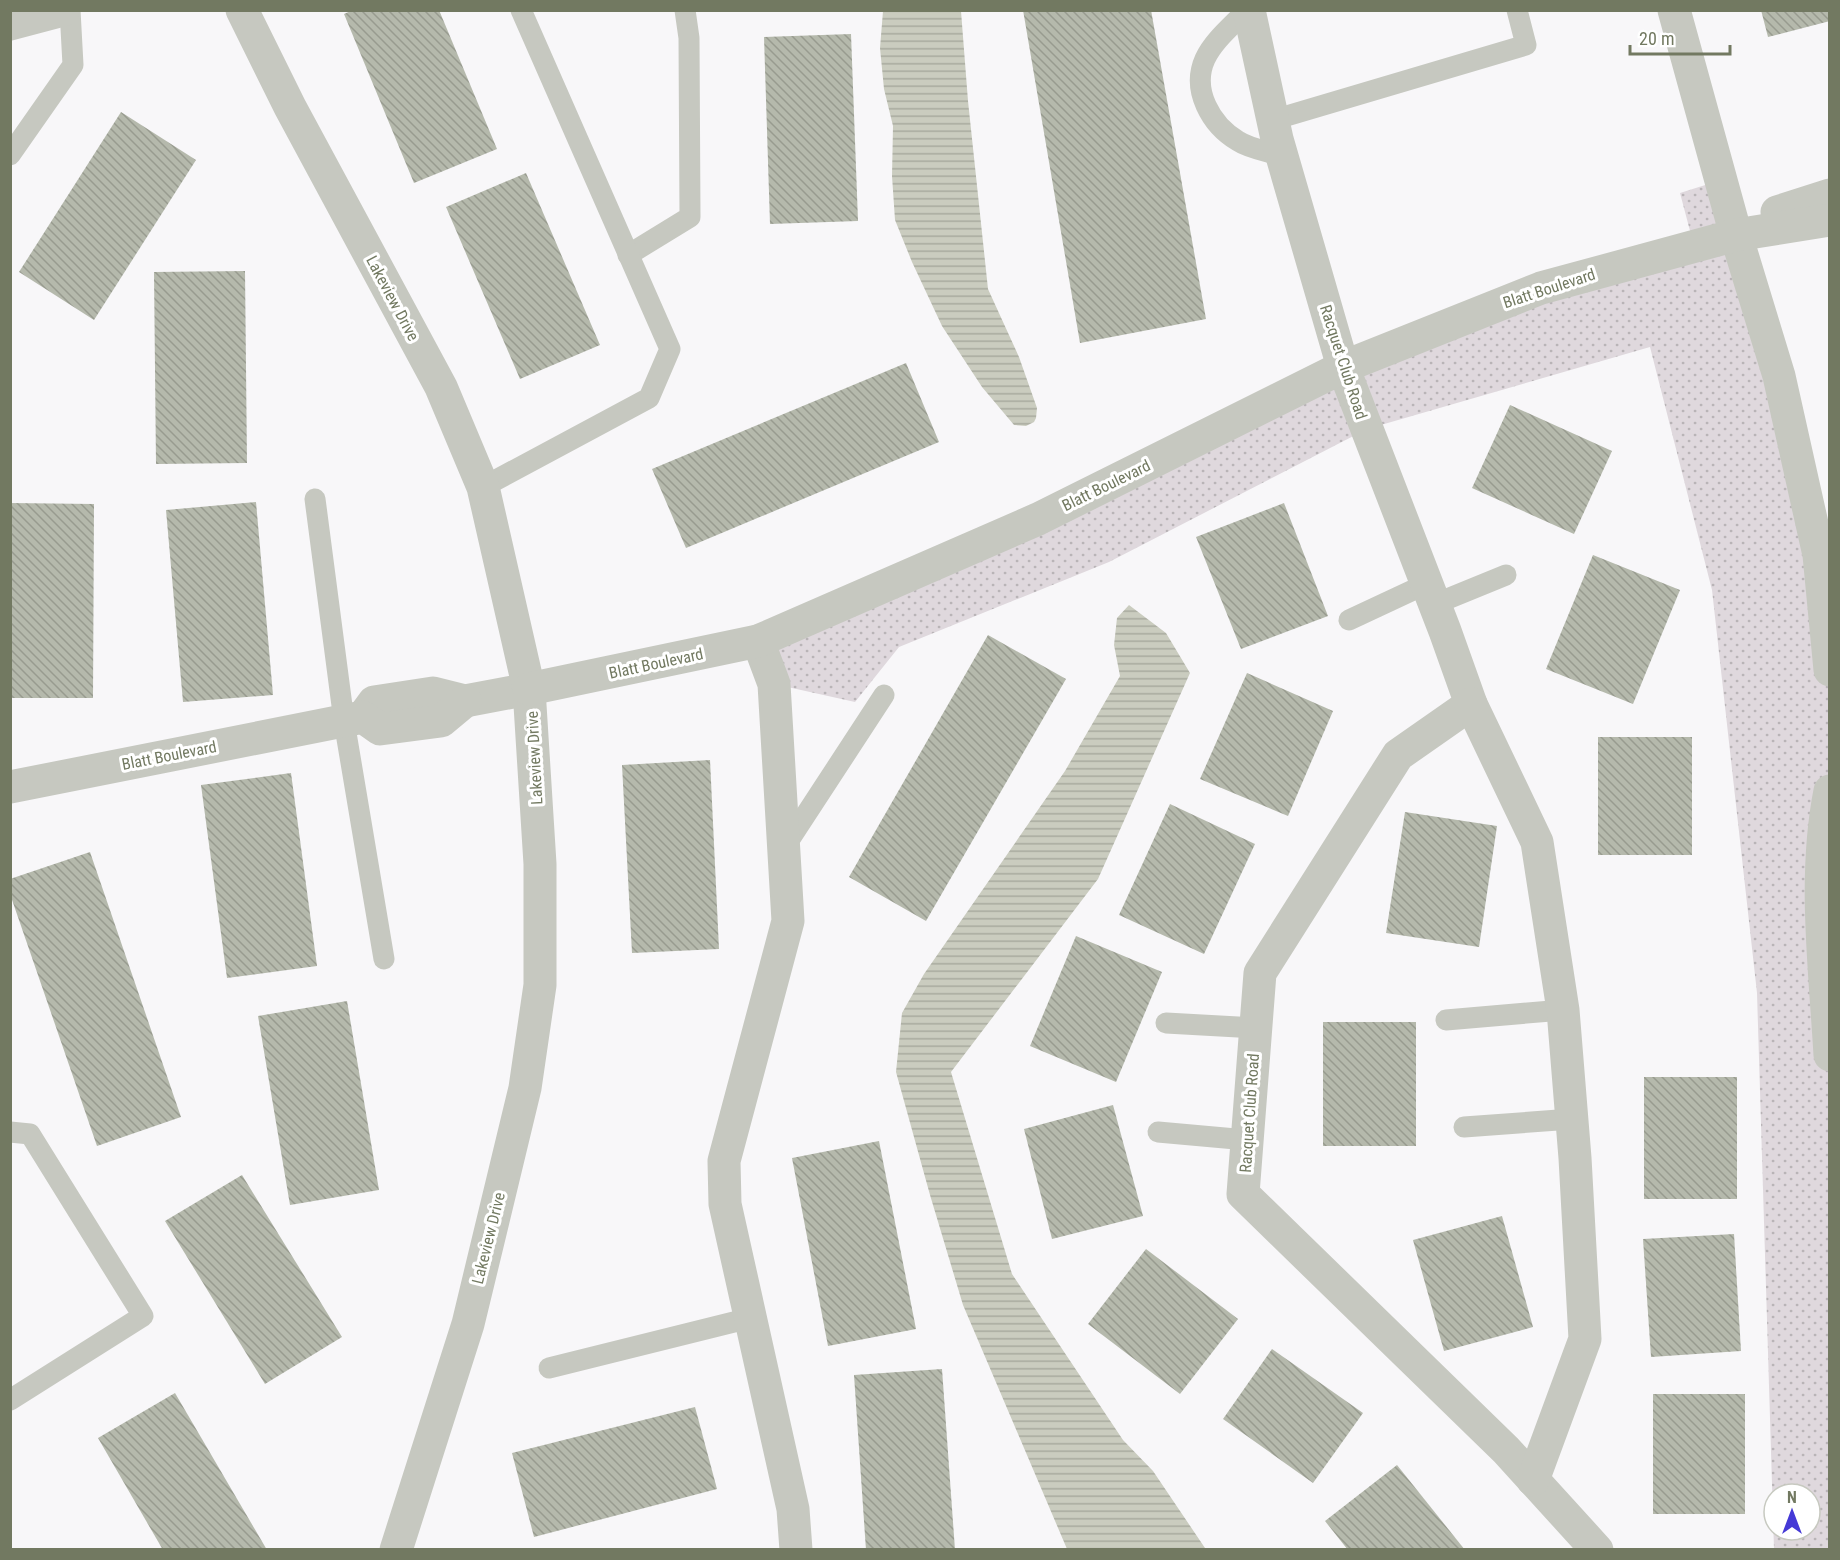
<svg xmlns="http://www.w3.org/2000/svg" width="1840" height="1560" font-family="'Roboto Condensed',sans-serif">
	<defs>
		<pattern id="grass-dots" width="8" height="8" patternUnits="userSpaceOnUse" patternTransform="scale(1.5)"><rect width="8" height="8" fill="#dfd8dd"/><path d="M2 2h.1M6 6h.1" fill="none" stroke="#b9b4b7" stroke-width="1.8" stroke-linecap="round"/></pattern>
		<pattern id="water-rules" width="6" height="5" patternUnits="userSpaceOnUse" patternTransform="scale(1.5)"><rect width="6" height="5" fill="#caccbf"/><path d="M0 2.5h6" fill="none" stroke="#a8aa9f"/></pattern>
		<pattern id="building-back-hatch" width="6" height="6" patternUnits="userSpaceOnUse" patternTransform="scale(1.5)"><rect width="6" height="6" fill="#b5b9ac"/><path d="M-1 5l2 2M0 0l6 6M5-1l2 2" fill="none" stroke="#989b8f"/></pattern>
	</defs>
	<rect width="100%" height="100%" fill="#f8f7f9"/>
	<!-- grass -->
	<path fill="url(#grass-dots)" fill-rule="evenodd" d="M1721 180 1829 670V1549H1774L1757 993 1712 590 1650 347 1367 429 1109 562 899 647 855 702 774 684 758 641 1343 367 1694 246 1680 193ZM1774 1494H1810V1530H1774Z"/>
	<!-- water -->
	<g fill="url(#water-rules)">
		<polygon points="883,11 961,11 968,101 988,289 1019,357 1037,408 1036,418 1034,422 1026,426 1014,425 982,387 942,326 912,262 895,220 892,176 893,126 884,89 880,48"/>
		<polygon points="1129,605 1166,633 1190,673 1098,879 951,1072 1012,1274 1123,1440 1153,1471 1205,1548 1210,1549 1067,1549 963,1305 930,1195 896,1072 902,1013 924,974 1065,771 1120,676 1114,645 1117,618"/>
	</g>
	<!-- building -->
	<g fill="url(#building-back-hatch)">
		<polygon points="353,10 439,10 497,149 414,183 344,14"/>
		<polygon points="1023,10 1151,10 1206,319 1080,343"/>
		<polygon points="1761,10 1829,10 1830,21 1768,37"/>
		<polygon points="851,34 858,221 770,224 764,37"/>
		<polygon points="121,112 196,160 94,320 19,272"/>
		<polygon points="526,173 600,345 520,379 446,207"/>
		<polygon points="245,271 247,463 156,464 154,272"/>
		<polygon points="906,363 939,442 686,548 652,469"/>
		<polygon points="1510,405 1612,451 1574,534 1472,488"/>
		<polygon points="256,502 273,695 183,702 166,510"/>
		<polygon points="10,503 94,504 93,698 10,698"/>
		<polygon points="1284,503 1328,616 1241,649 1196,537"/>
		<polygon points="1593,555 1680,590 1633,704 1546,669"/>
		<polygon points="988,635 1066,679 926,921 849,877"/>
		<polygon points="1247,673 1333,711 1288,816 1200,779"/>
		<rect x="1598" y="737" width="94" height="118"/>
		<polygon points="710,760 719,949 632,953 622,765"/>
		<polygon points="291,773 317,966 227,978 201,785"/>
		<polygon points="1170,804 1255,844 1204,954 1119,915"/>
		<polygon points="1405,812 1497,826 1479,947 1386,933"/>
		<polygon points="90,852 181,1117 97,1146 10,894 10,879"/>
		<polygon points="1076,936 1162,972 1116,1082 1030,1046"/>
		<polygon points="347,1001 379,1190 290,1205 258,1016"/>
		<rect x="1323" y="1022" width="93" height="124"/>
		<rect x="1644" y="1077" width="93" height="122"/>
		<polygon points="1113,1105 1143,1216 1052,1239 1024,1129"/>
		<polygon points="879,1141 916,1329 828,1346 792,1158"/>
		<polygon points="242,1175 342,1337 265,1384 165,1221"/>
		<polygon points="1502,1216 1533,1327 1444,1351 1413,1240"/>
		<polygon points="1734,1234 1741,1351 1651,1357 1643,1239"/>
		<polygon points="1146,1249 1238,1319 1180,1394 1088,1324"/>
		<polygon points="1272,1349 1363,1413 1313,1483 1223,1419"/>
		<polygon points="942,1369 955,1550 866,1550 854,1375"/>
		<polygon points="175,1393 267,1550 163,1550 98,1438"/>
		<rect x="1653" y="1394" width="92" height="120"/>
		<polygon points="695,1407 717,1489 534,1537 512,1453"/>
		<polygon points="1397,1465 1465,1550 1348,1550 1325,1521"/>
	</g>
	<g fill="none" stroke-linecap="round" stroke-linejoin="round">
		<!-- service -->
		<g stroke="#c6c8c0" stroke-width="21">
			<path d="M1247 10C1232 26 1214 40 1205 59 1191 90 1211 125 1238 141 1250 149 1268 151 1282 156"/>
			<polyline points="1273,120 1526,45 1517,10"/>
			<polyline points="10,155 73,65 70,10"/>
			<polyline points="628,255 690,217 689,38 685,10"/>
			<polyline points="483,487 649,398 670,349 521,10"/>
			<polyline points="315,499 344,721 384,959"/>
			<polyline points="1435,604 1506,575"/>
			<polyline points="1349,620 1426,584"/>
			<polyline points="784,848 884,695"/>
			<polyline points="1446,1020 1563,1010"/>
			<polyline points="1166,1023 1256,1028"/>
			<polyline points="1464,1127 1572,1119"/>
			<polyline points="10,1132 30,1134 143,1316 10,1400"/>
			<polyline points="1158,1132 1247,1140"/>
			<polyline points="549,1368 750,1318"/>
		</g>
		<!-- minor -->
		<g stroke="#c6c8c0" stroke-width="33">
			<polyline points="1249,10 1277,139 1343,367 1445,631 1471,704 1398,755 1260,973 1243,1194 1506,1450 1597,1550"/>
			<polyline points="10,24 63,10"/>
			<polyline points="758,641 774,684 788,921 724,1161 725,1204 793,1509 796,1550"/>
			<polyline points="1471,704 1537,842 1563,1010 1575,1158 1585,1339 1533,1480"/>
			<polyline points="363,717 374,702 433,693 465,701 529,689"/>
			<polyline points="10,787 363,717 380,729 441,721 465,701"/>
		</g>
		<!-- tertiary -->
		<g stroke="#c6c8c0" stroke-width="33">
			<polyline points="242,10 290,107 441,387 483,487 529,689 540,864 540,985 525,1088 468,1324 396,1550"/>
			<polyline points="1674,10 1736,235 1779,376 1819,555 1830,670"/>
			<polyline points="1777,212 1830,195"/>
			<polyline points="529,689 758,641 1038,519 1343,367 1541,288 1736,235 1830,220"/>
			<path d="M1830 791C1813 877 1825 968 1830 1055"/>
		</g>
	</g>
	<g text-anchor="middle" stroke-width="6" stroke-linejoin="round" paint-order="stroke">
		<!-- street labels -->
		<g font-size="16" fill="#727961" stroke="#fff">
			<text transform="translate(1549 288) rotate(-18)" y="6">Blatt Boulevard</text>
			<text transform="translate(393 298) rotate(62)" y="6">Lakeview Drive</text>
			<text transform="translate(1344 362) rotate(72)" y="6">Racquet Club Road</text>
			<text transform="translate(1106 485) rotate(-26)" y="6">Blatt Boulevard</text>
			<text transform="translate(656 663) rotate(-12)" y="6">Blatt Boulevard</text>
			<text transform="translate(169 755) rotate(-11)" y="6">Blatt Boulevard</text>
			<text transform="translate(534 758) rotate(-93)" y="6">Lakeview Drive</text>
			<text transform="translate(1249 1113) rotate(-86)" y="6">Racquet Club Road</text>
			<text transform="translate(488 1238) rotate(-76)" y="6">Lakeview Drive</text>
		</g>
	</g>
	<!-- border -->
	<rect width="1840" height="1560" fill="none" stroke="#727961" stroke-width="24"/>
	<!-- north arrow -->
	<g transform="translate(1792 1512)"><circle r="28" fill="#ffffff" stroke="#c7c9c0" stroke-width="1.5"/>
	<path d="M0-4.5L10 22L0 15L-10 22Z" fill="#4539d6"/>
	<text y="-9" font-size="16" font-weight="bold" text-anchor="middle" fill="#727961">N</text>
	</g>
	<!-- scale -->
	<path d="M1630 45v9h100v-9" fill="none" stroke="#727961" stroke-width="3"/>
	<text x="1639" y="45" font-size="18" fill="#727961" stroke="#ffffff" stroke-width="4.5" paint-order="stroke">20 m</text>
</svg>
